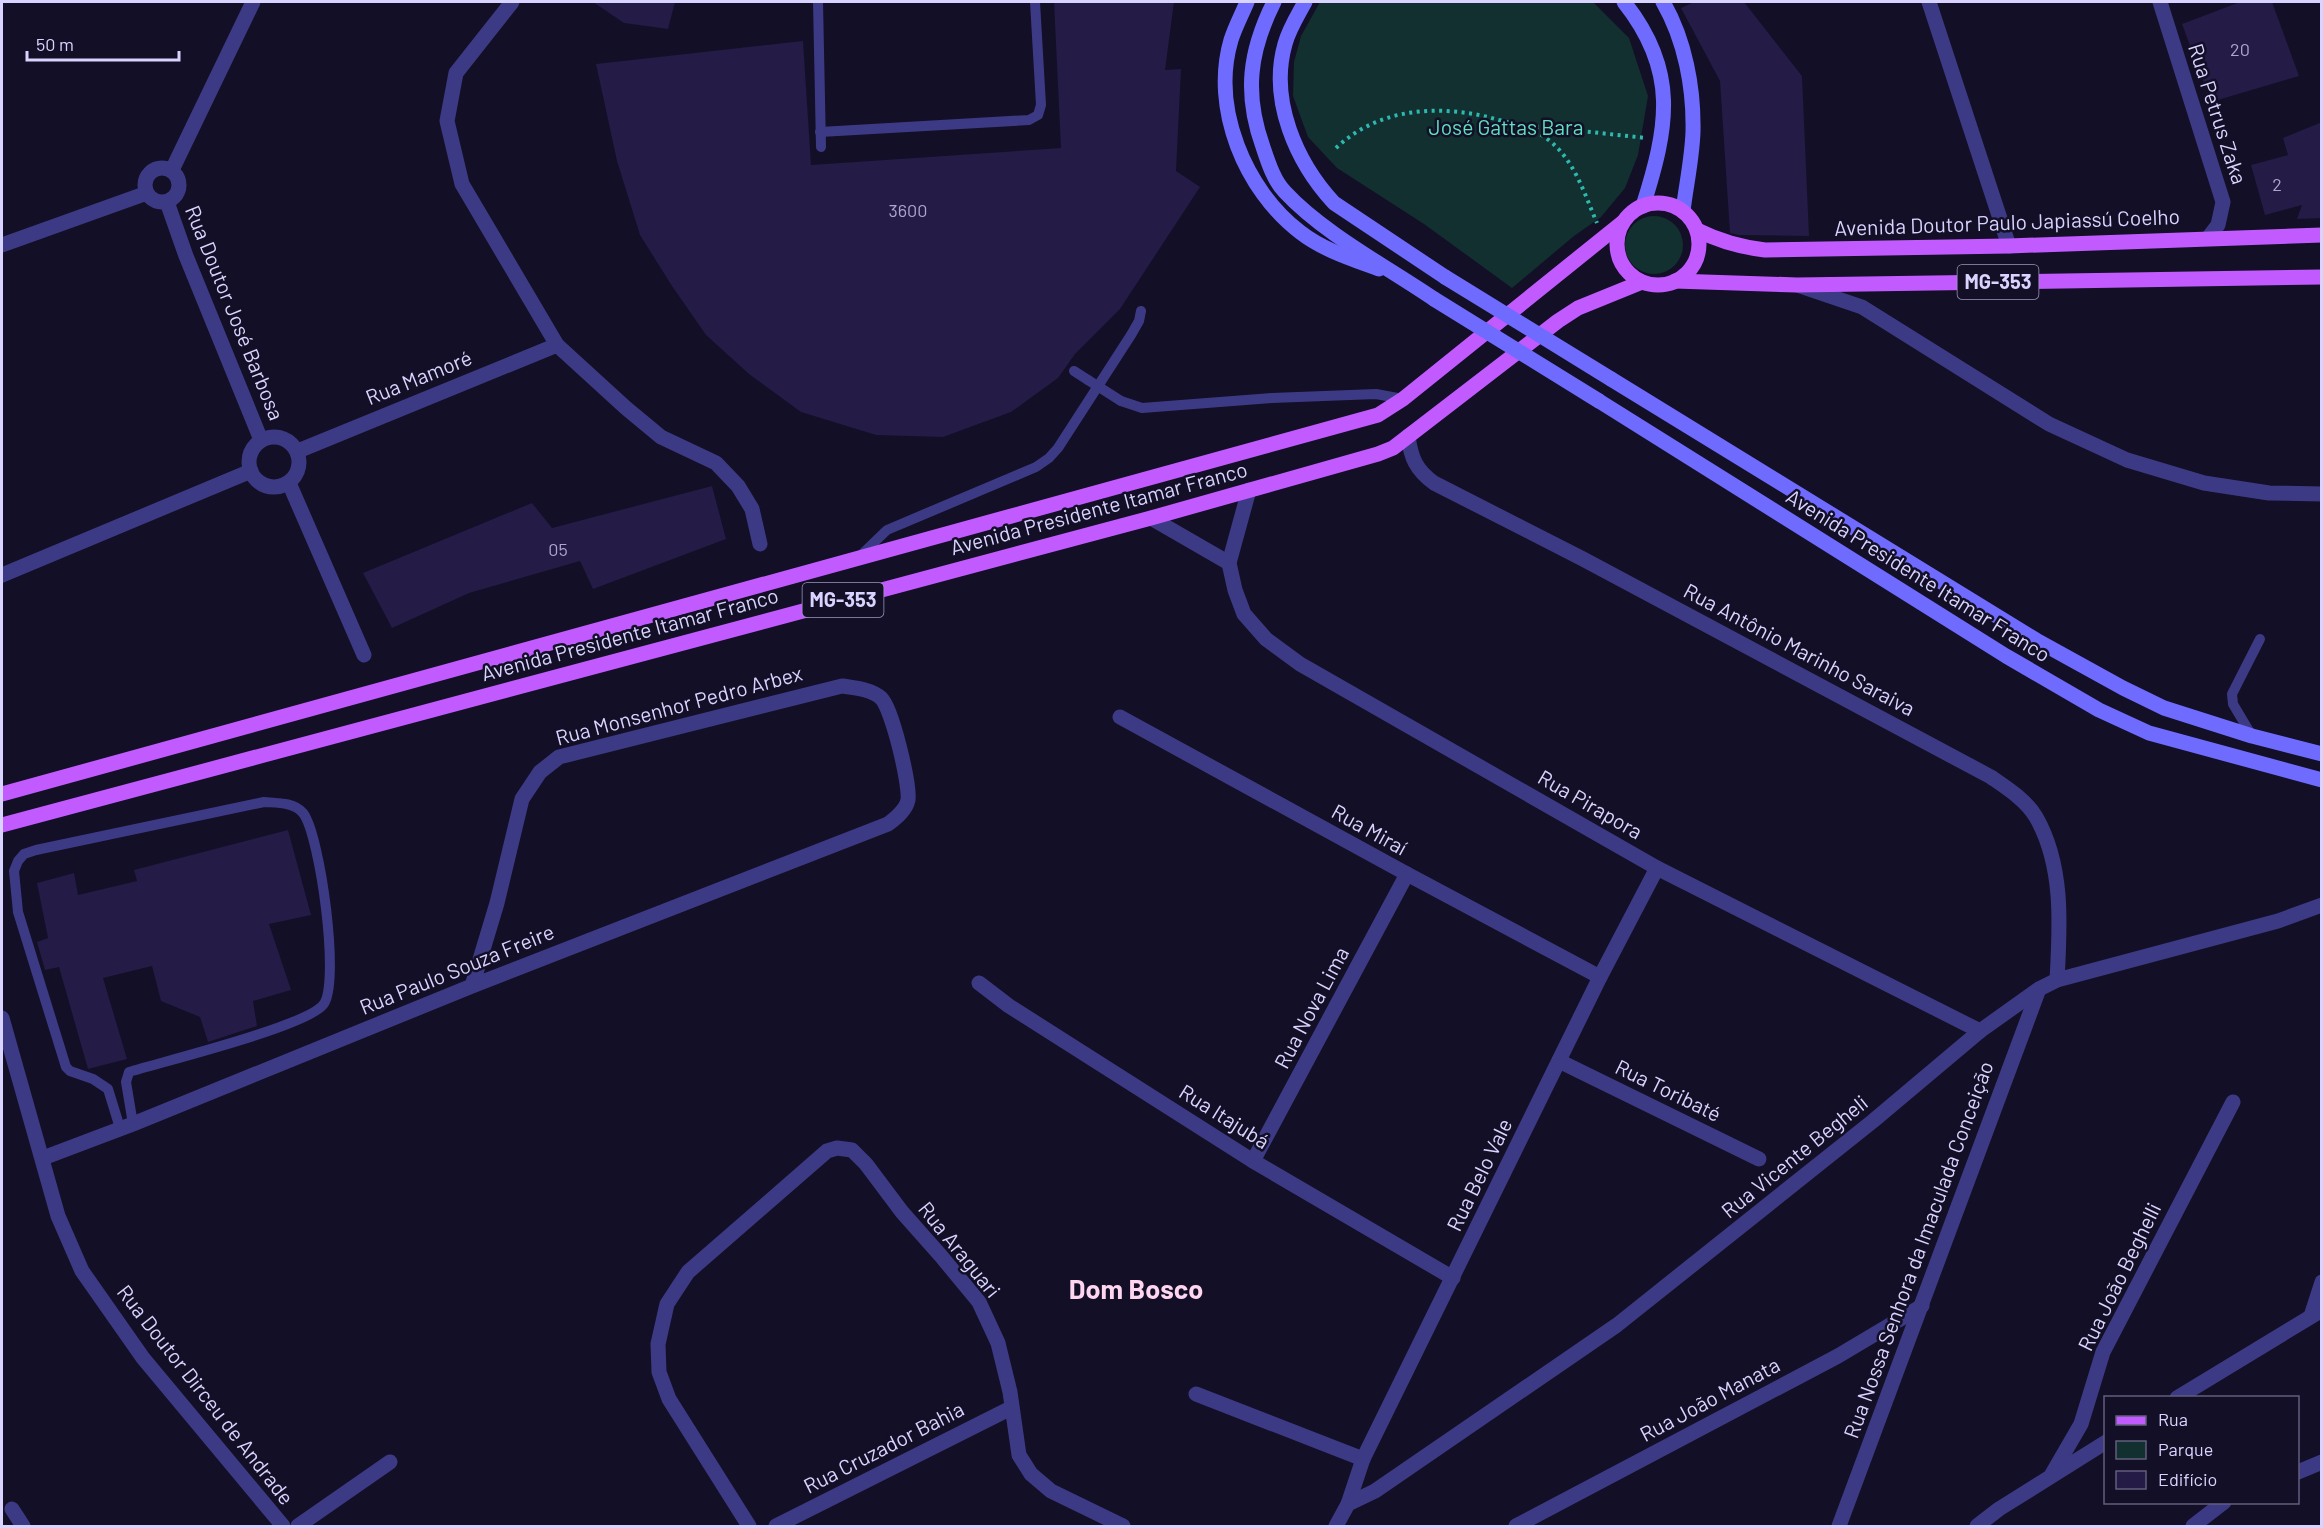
<svg xmlns="http://www.w3.org/2000/svg" width="2323" height="1528" font-family="Barlow,sans-serif">
	<rect width="100%" height="100%" fill="#130f26"/>
	<!-- green -->
	<g fill="#12302f">
		<polygon points="1320,2 1593,2 1629,38 1648,96 1638,155 1625,188 1601,217 1574,236 1512,288 1424,224 1337,168 1308,137 1293,96 1294,62 1301,36"/>
		<circle cx="1654" cy="245" r="29"/>
	</g>
	<!-- building -->
	<g fill="#241b47">
		<polygon points="593,2 675,2 668,29 624,23"/>
		<polygon points="1054,2 1174,2 1165,70 1181,69 1176,171 1200,187 1120,309 1075,354 1058,378 1011,412 943,437 876,435 801,412 749,374 706,335 672,286 640,235 617,161 596,64 803,41 811,165 1061,148"/>
		<polygon points="1694,2 1744,2 1802,76 1809,236 1739,235 1730,233 1720,81 1681,8"/>
		<polygon points="2240,2 2272,2 2299,76 2211,102 2182,24"/>
		<polygon points="2322,122 2322,218 2297,219 2302,205 2265,215 2251,165 2288,155 2283,138"/>
		<polygon points="712,486 726,539 593,589 580,561 469,593 392,628 363,573 532,503 552,528"/>
		<polygon points="288,830 311,915 269,924 291,990 253,1001 257,1026 208,1042 200,1017 161,1001 152,966 103,978 127,1059 88,1069 59,967 45,970 37,942 48,938 37,883 74,873 78,895 137,881 134,870"/>
	</g>
	<g fill="none" stroke-linecap="round" stroke-linejoin="round">
		<!-- path -->
		<g stroke="#2fb8b0" stroke-width="4" stroke-dasharray="3 4.5" stroke-linecap="butt">
			<polyline points="1528,127 1544,127 1646,138"/>
			<path d="M1336 148C1380 106 1444 104 1499 120 1516 124 1532 128 1546 138 1574 158 1584 193 1597 223"/>
		</g>
		<!-- service -->
		<g stroke="#3d3a85" stroke-width="10">
			<polyline points="818,2 821,147"/>
			<polyline points="820,132 1029,120 1038,115 1041,105 1035,2"/>
			<polyline points="1074,371 1088,380"/>
			<polyline points="1121,401 1142,408 1272,398 1376,394 1403,399"/>
			<polyline points="860,556 887,530 1036,467 1049,458 1058,448 1131,335 1139,321 1141,311"/>
			<polyline points="2252,736 2233,704 2232,694 2260,639"/>
			<path d="M120 1128 108 1089 93 1079 70 1071 66 1067 18 912 14 871 18 861 24 854 36 850 264 802C276 803 294 802 303 813 320 834 341 985 323 1005 304 1027 165 1061 129 1072L126 1082 133 1124"/>
		</g>
		<!-- minor -->
		<g stroke="#3d3a85" stroke-width="15">
			<polyline points="1929,2 2009,246"/>
			<polyline points="2160,2 2223,202 2218,225 2208,238"/>
			<circle cx="162" cy="185" r="17"/>
			<polyline points="172,170 253,2"/>
			<polyline points="167,202 186,256 261,440"/>
			<polyline points="2,245 147,193"/>
			<polyline points="1800,286 1862,307 2049,424 2127,460 2204,483 2269,493 2322,494"/>
			<polyline points="557,345 626,408 661,437 716,463 738,486 752,509 760,544"/>
			<path d="M1408 436C1411 458 1416 470 1434 483L1583 559 1991 777C2007 788 2026 800 2036 817 2064 866 2060 926 2057 980"/>
			<polyline points="289,483 364,655"/>
			<polyline points="1249,490 1229,563 1235,590 1244,614 1266,639 1300,664 1657,868 1980,1031"/>
			<polyline points="1151,518 1229,563"/>
			<polyline points="1120,717 1407,874 1600,977"/>
			<polyline points="979,983 1009,1006 1253,1161 1453,1278"/>
			<polyline points="2,1018 58,1216 82,1271 143,1358 283,1526"/>
			<polyline points="1559,1061 1759,1159"/>
			<path d="M43 1158 133 1124 472 986 888 824C896 818 906 810 908 800 910 784 892 708 881 698 871 689 855 688 842 686L559 757 540 772 522 799 497 903 472 986"/>
			<polyline points="1253,1161 1407,874"/>
			<polyline points="2311,1316 2322,1282"/>
			<polyline points="1196,1394 1363,1459"/>
			<polyline points="2177,1398 2322,1310"/>
			<polyline points="2298,1472 2322,1462"/>
			<polyline points="2052,1474 2081,1424 2103,1352 2233,1102"/>
			<polyline points="1348,1504 1363,1459 1600,977 1657,868"/>
			<polyline points="12,1509 23,1526"/>
			<polyline points="298,1526 390,1462"/>
			<polyline points="749,1526 669,1399 659,1372 658,1344 667,1304 688,1272 827,1151 837,1148 852,1150 866,1164 902,1212 941,1256 979,1302 998,1343 1010,1392 1019,1455 1031,1474 1051,1491 1123,1526"/>
			<polyline points="776,1526 1011,1408"/>
			<polyline points="1516,1526 1838,1356 1922,1306"/>
			<polyline points="1839,1526 2039,989"/>
			<polyline points="1977,1526 1999,1509 2106,1442"/>
			<polyline points="2193,1526 2224,1502"/>
		</g>
		<!-- tertiary -->
		<g stroke="#3d3a85" stroke-width="15">
			<circle cx="274" cy="462" r="25"/>
			<polyline points="298,451 557,345 462,184 447,121 456,73 512,2"/>
			<polyline points="2,575 251,471"/>
			<polyline points="1336,1526 1348,1504 1375,1491 1617,1325 1873,1121 1980,1031 2039,989 2057,980 2278,921 2322,905"/>
		</g>
		<!-- secondary -->
		<g stroke="#6f6bff" stroke-width="15">
			<path d="M1247 2C1242 14 1235 27 1231 40 1211 108 1245 190 1300 232 1323 250 1352 259 1379 269"/>
			<path d="M1274 2C1249 52 1244 94 1263 147 1268 162 1274 181 1285 192 1323 233 1387 267 1434 299"/>
			<path d="M1305 2C1298 15 1289 29 1285 44 1269 100 1296 162 1334 203L1445 277"/>
			<path d="M1624 2C1679 71 1668 127 1643 206"/>
			<path d="M1663 2C1685 40 1694 88 1693 132 1692 159 1686 186 1683 211"/>
			<polyline points="1611,379 2036,640 2123,688 2164,708 2252,736 2322,754"/>
			<polyline points="1599,401 2006,656 2099,710 2149,733 2322,780"/>
		</g>
		<!-- primary -->
		<g stroke="#c25bff" stroke-width="15">
			<circle cx="1658" cy="244" r="41"/>
			<path d="M1697 230C1719 241 1740 247 1765 250L2009 246 2322 235"/>
			<polyline points="1675,281 1797,285 2322,277"/>
			<polyline points="2,794 1378,415 1403,399 1623,222"/>
			<polyline points="2,825 1151,518 1378,454 1393,448 1558,321 1578,308 1642,282"/>
		</g>
		<!-- service-bridge -->
		<polyline stroke="#3d3a85" stroke-width="10" points="1088,380 1121,401"/>
		<!-- secondary-bridge -->
		<g stroke="#6f6bff" stroke-width="15">
			<polyline points="1445,277 1611,379"/>
			<polyline points="1434,299 1599,401"/>
		</g>
	</g>
	<g text-anchor="middle" stroke-width="5" stroke-linejoin="round" paint-order="stroke">
		<!-- number labels -->
		<g font-size="18" fill="#aca6d1">
			<text x="2240" y="56">20</text>
			<text x="2277" y="191">2</text>
			<text x="908" y="217">3600</text>
			<text x="558" y="556">05</text>
		</g>
		<!-- shield labels -->
		<g fill="#130f26" stroke="#9e99be" stroke-width="1.5">
			<rect x="1957.5" y="265" width="81" height="34" rx="4.5"/>
			<rect x="802.5" y="583" width="81" height="34" rx="4.5"/>
		</g>
		<g font-size="20" font-weight="bold" fill="#d9d4ff">
			<text x="1998" y="289">MG-353</text>
			<text x="843" y="607">MG-353</text>
		</g>
		<!-- street labels -->
		<g font-size="21" fill="#d9d4ff" stroke="#130f26">
			<text transform="translate(2217 114) rotate(72)" y="7">Rua Petrus Zaka</text>
			<text transform="translate(2007 223) rotate(-2)" y="7">Avenida Doutor Paulo Japiassú Coelho</text>
			<text transform="translate(234 313) rotate(68)" y="7">Rua Doutor José Barbosa</text>
			<text transform="translate(419 378) rotate(-22)" y="7">Rua Mamoré</text>
			<text transform="translate(1099 509) rotate(-15)" y="7">Avenida Presidente Itamar Franco</text>
			<text transform="translate(1918 576) rotate(32)" y="7">Avenida Presidente Itamar Franco</text>
			<text transform="translate(630 635) rotate(-15)" y="7">Avenida Presidente Itamar Franco</text>
			<text transform="translate(1799 650) rotate(28)" y="7">Rua Antônio Marinho Saraiva</text>
			<text transform="translate(679 706) rotate(-15)" y="7">Rua Monsenhor Pedro Arbex</text>
			<text transform="translate(1590 805) rotate(30)" y="7">Rua Pirapora</text>
			<text transform="translate(1369 830) rotate(29)" y="7">Rua Miraí</text>
			<text transform="translate(457 970) rotate(-22)" y="7">Rua Paulo Souza Freire</text>
			<text transform="translate(1312 1008) rotate(-62)" y="7">Rua Nova Lima</text>
			<text transform="translate(1668 1091) rotate(26)" y="7">Rua Toribaté</text>
			<text transform="translate(1224 1117) rotate(32)" y="7">Rua Itajubá</text>
			<text transform="translate(1795 1157) rotate(-39)" y="7">Rua Vicente Begheli</text>
			<text transform="translate(1480 1175) rotate(-64)" y="7">Rua Belo Vale</text>
			<text transform="translate(959 1250) rotate(51)" y="7">Rua Araguari</text>
			<text transform="translate(1919 1250) rotate(-70)" y="7">Rua Nossa Senhora da Imaculada Conceição</text>
			<text transform="translate(2120 1277) rotate(-64)" y="7">Rua João Beghelli</text>
			<text transform="translate(205 1395) rotate(52)" y="7">Rua Doutor Dirceu de Andrade</text>
			<text transform="translate(1710 1400) rotate(-28)" y="7">Rua João Manata</text>
			<text transform="translate(884 1448) rotate(-27)" y="7">Rua Cruzador Bahia</text>
		</g>
		<!-- park labels -->
		<g font-size="21" fill="#5fe0c0" stroke="#130f26">
			<text x="1506" y="135">José Gattas Bara</text>
		</g>
		<!-- district labels -->
		<g font-size="27" font-weight="bold" fill="#ffd6f0" stroke="#130f26">
			<text x="1136" y="1299">Dom Bosco</text>
		</g>
	</g>
	<!-- border -->
	<rect width="2323" height="1528" fill="none" stroke="#d9d4ff" stroke-width="6"/>
	<!-- legend -->
	<rect x="2104" y="1396" width="195" height="108" fill="#130f26" stroke="#625e7d" stroke-width="1.5"/>
	<rect x="2116" y="1416" width="30" height="9" fill="#c25bff" stroke="#625e7d" stroke-width="1.5"/>
	<text x="2158" y="1426" font-size="18" fill="#d9d4ff">Rua</text>
	<rect x="2116" y="1441" width="30" height="18" fill="#12302f" stroke="#625e7d" stroke-width="1.5"/>
	<text x="2158" y="1456" font-size="18" fill="#d9d4ff">Parque</text>
	<rect x="2116" y="1471" width="30" height="18" fill="#241b47" stroke="#625e7d" stroke-width="1.5"/>
	<text x="2158" y="1486" font-size="18" fill="#d9d4ff">Edifício</text>
	<!-- scale -->
	<path d="M27 51v9h152v-9" fill="none" stroke="#d9d4ff" stroke-width="3"/>
	<text x="36" y="51" font-size="18" fill="#d9d4ff" stroke="#130f26" stroke-width="4.5" paint-order="stroke">50 m</text>
</svg>
